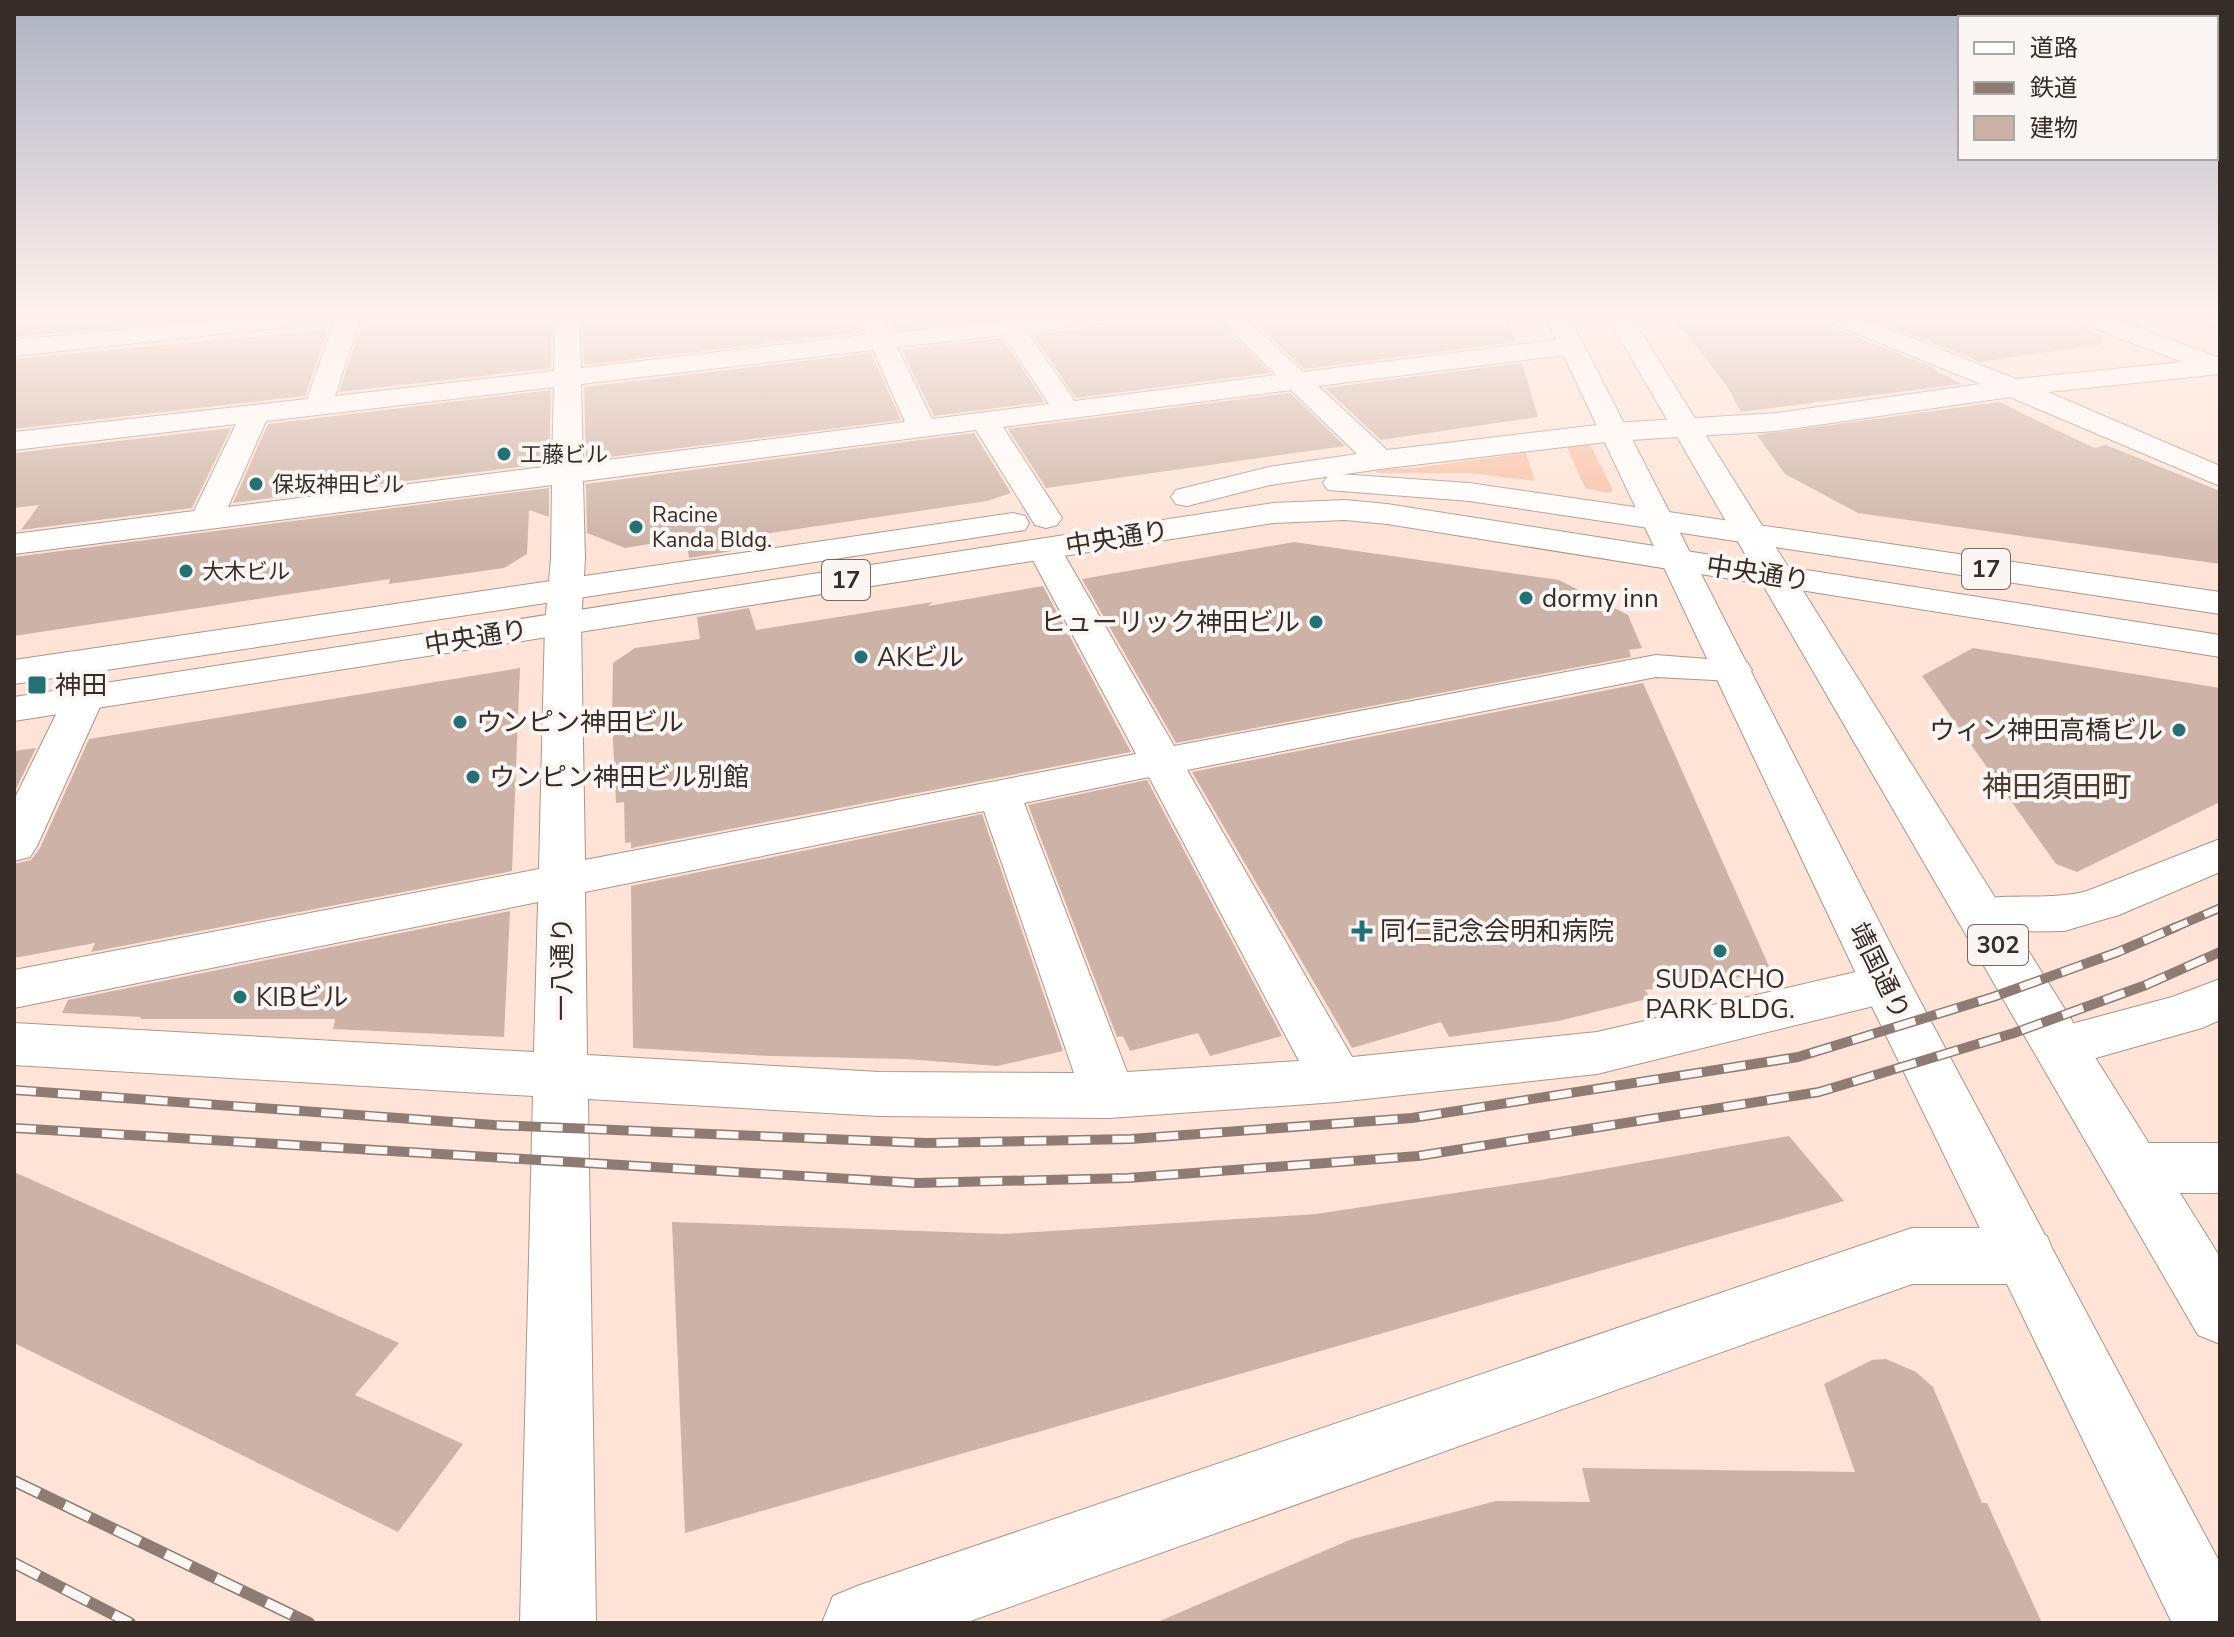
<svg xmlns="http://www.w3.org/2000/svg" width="2234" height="1637" font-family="'Nunito Sans','Noto Sans JP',sans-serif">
	<rect width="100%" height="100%" fill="#fee3d6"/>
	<!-- green -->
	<g fill="#f7c0a5">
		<polygon points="1583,444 1591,446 1613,490 1608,493 1585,488 1567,447"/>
		<polygon points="1526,453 1535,481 1471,473 1380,473 1371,470 1415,468"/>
	</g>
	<!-- building -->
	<g fill="#cdb3a7">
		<polygon points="14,316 196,316 194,319 14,337"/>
		<polygon points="470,316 552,316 551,368 339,392 361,326"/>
		<polygon points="582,316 857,316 862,332 584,365"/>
		<polygon points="885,316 1013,316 892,330"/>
		<polygon points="1118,316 1214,316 1270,373 1076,398 1032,334 1104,326 1113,324"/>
		<polygon points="1247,316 1507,316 1515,342 1304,369"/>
		<polygon points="1672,316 1820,316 1825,324 1934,368 1931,368 1962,384 1741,412 1727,386"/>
		<polygon points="1865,316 2068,316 2073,324 2101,335 2102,344 1980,362"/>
		<polygon points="328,330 305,396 14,429 14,359"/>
		<polygon points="1002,338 1044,402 934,416 902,350"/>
		<polygon points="871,353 901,420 586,460 584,387"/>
		<polygon points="1522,363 1538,417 1381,440 1325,388"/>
		<polygon points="551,390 549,463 233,503 268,424"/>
		<polygon points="1290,393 1345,446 1046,488 1008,429"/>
		<polygon points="1999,402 2094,448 2106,445 2220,491 2220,564 1858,513 1785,474 1757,435"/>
		<polygon points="231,428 192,508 21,530 39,505 14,508 14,453"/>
		<polygon points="974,433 1011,493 987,501 729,539 732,551 689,558 686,538 625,548 587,533 586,484"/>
		<polygon points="549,488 549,517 529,510 527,554 504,568 389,584 390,579 14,636 14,557"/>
		<polygon points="1294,542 1559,580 1628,615 1642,648 1629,650 1631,657 1176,743 1082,579"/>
		<polygon points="1043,586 1131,752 631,848 631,842 625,843 624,802 616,803 612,719 613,663 635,648 700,639 697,617 749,608 756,630 933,602 928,606"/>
		<polygon points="1973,648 2220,688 2220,802 2077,872 2056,864 1922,676"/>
		<polygon points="520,668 512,871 91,952 95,943 14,958 14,864 31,860 40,848 89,739"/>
		<polygon points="1643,683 1772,973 1645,990 1651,998 1559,1021 1449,1037 1441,1022 1352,1048 1192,772"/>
		<polygon points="36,748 14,793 14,751"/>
		<polygon points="1147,780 1282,1036 1210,1056 1198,1033 1130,1051 1123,1036 1117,1037 1028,805"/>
		<polygon points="982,814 1063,1051 997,1066 905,1059 770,1056 633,1048 631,886"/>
		<polygon points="510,911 504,1037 333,1029 335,1019 140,1019 141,1017 62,1013 68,1000"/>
		<polygon points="1789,1136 1844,1201 685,1533 672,1222 1003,1234 1316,1214 1541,1180"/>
		<polygon points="14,1172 399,1343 355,1395 463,1444 398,1532 14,1343"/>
		<polygon points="1886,1359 1916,1372 1933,1387 1982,1503 1987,1503 2042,1623 1155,1623 1352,1539 1496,1501 1590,1502 1582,1468 1855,1472 1824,1384 1872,1360"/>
	</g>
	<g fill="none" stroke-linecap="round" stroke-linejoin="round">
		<defs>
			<g id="minor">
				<path d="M257 316H361L335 396 554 371 555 316H579L581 368 866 335 860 316H882L890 333 1039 316H1115L1112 321 1103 323 1027 332 1075 401 1276 375 1217 316H1243L1303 372 1571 338 1580 341 1584 346 1580 351 1571 354 1318 386 1387 450 1614 423 1777 413 1981 384 1826 321 1823 316H1857L2016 379 2183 362 2074 321 2071 316H2106L2220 358V374L2048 392 2220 466V486L2010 397 1777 431 1614 441 1380 469 1270 485 1187 506 1176 504 1171 497 1176 490 1269 467 1357 454 1291 390 1003 427 1062 518 1057 525 1046 528 1035 525 976 430 583 481 585 559 581 624 585 860 1136 754 1027 549 1032 542 1044 539 1056 542 1061 549 1174 746 1656 655 1747 662 1752 670 1747 678 1733 681 1656 677 1187 770 1352 1057 1597 1032 1886 965 1904 971 1911 984 1904 997 1886 1003 1597 1074 1337 1102 1109 1118 879 1116 588 1099 596 1623H520L533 1096 14 1065V1023L534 1052 538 902 14 1008V970L539 869 545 624 551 559 552 485 14 554V534L194 511 236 424 14 450V432L307 399 334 322 14 356V340ZM1003 335 1049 404 932 419 897 347ZM873 350 905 422 583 463 581 384ZM554 387 552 466 228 507 266 421ZM1149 777 1299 1061 1127 1072 1024 803ZM984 811 1074 1073 879 1072 587 1055 585 892Z"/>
				<polygon points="2193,316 2220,316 2220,328 2196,321"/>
				<polygon points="84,686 98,690 104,698 37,846 30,857 14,861 14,800 64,698 70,690"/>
				<path d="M2220 839V872L2119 915 2064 931 1980 932 1963 927 1956 915 1963 903C2003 891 2046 902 2087 891Z"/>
				<polygon points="2220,979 2220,1020 2202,1028 2060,1068 2041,1062 2034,1047 2041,1032 2172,997"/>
				<polygon points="2132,1143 2220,1143 2220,1193 2132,1193 2112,1185 2103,1168 2112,1151"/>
				<polygon points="1912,1228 2025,1228 2047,1236 2055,1256 2047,1276 2025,1284 1912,1284 965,1623 822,1623 833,1596 860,1585"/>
			</g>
			<g id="major">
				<polygon points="1545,316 1569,316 1911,984 2220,1563 2220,1623 2172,1623 1861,984"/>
				<polygon points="1607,316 1631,316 2220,1257 2220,1344 2198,1335"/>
			</g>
			<g id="highway">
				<polygon points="1339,474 1469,483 2220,592 2220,614 1469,501 1328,490 1323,483 1328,476"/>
				<polygon points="1345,500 1387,504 2220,635 2220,657 1387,524 1345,520 1273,523 14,721 14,697 1273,503"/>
				<polygon points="1013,513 1025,516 1029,523 1025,530 14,684 14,660"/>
			</g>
		</defs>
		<!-- minor casing -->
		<use href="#minor" stroke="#ae9589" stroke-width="2"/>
		<!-- major casing -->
		<use href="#major" stroke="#ae9589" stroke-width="2"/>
		<!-- highway casing -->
		<use href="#highway" stroke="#ae9589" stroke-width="2"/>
		<!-- minor -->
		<use href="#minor" fill="#fff" fill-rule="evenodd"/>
		<!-- major -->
		<use href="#major" fill="#fff" fill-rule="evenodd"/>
		<!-- highway -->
		<use href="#highway" fill="#fff" fill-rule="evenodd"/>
		<defs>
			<polyline id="rail-far2" points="2171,929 2220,908"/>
			<g id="rail-far1">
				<polyline points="14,1090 494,1125 926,1143 1131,1139 1412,1118 1798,1057 1993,997 2118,952 2176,927"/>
				<polyline points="14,1128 916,1183 1128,1178 1418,1156 1819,1092 2014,1033 2146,985 2220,952"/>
			</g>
			<g id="rail">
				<polyline points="14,1481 309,1623"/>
				<polyline points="14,1563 130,1623"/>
			</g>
		</defs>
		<!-- rail-far2 casing -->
		<use href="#rail-far2" stroke="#8e7c74" stroke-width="9"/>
		<!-- rail-far1 casing -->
		<use href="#rail-far1" stroke="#8e7c74" stroke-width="10"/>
		<!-- rail casing -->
		<use href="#rail" stroke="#8e7c74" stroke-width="12"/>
		<!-- rail-far2 -->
		<use href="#rail-far2" stroke="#fbf5f3" stroke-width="6" stroke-dasharray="18" stroke-linecap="butt"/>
		<!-- rail-far1 -->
		<use href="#rail-far1" stroke="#fbf5f3" stroke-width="7" stroke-dasharray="22" stroke-linecap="butt"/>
		<!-- rail -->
		<use href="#rail" stroke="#fbf5f3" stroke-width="9" stroke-dasharray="28" stroke-linecap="butt"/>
	</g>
	<!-- sky -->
	<linearGradient id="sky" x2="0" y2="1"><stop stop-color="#aeb2c2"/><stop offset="0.58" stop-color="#fff2ed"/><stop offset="1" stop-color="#fff2ed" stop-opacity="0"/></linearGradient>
	<rect width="2234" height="545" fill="url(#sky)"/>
	<!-- markers -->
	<g fill="#257072" stroke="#fbf5f3" stroke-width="3">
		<circle cx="504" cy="454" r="8"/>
		<circle cx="256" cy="484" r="8"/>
		<circle cx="636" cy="527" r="8"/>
		<circle cx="186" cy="571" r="8"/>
		<circle cx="1526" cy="598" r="8"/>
		<circle cx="1316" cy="622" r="8"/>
		<circle cx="861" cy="657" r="8"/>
		<rect x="27" y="675" width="20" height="20" rx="4"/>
		<circle cx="460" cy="722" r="8"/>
		<circle cx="2179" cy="730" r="8"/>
		<circle cx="473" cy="777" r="8"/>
		<path d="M1358 919h8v8h8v8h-8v8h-8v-8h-8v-8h8z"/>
		<circle cx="1720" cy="951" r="8"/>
		<circle cx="240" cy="997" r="8"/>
	</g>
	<g text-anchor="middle" stroke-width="8" stroke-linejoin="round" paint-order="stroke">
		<!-- far-poi labels -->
		<g font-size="22" fill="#372d28" stroke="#fbf5f3" text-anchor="start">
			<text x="520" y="462">工藤ビル</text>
			<text x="272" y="492">保坂神田ビル</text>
			<text x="652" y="522">Racine<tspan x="652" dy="25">Kanda Bldg.</tspan></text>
			<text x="202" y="579">大木ビル</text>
		</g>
		<!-- shield labels -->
		<g fill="#fbf5f3" stroke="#726965" stroke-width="2">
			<rect x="1962" y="549" width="48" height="40" rx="6"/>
			<rect x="822" y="560" width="48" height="40" rx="6"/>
			<rect x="1968" y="925" width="60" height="40" rx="6"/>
		</g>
		<g font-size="24" font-weight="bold" fill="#372d28">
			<text x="1986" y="577">17</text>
			<text x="846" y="588">17</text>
			<text x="1998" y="953">302</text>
		</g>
		<!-- street labels -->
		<g font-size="26" fill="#372d28" stroke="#fbf5f3">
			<text transform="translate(1117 538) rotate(-9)" y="9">中央通り</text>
			<text transform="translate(1758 573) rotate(9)" y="9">中央通り</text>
			<text transform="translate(476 637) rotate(-9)" y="9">中央通り</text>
			<text transform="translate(562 969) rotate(-90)" y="9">一八通り</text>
			<text transform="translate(1880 971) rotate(64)" y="9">靖国通り</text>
		</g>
		<!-- poi labels -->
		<g font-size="26" fill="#372d28" stroke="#fbf5f3" text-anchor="start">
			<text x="1542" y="607">dormy inn</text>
			<text x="1300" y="631" text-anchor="end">ヒューリック神田ビル</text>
			<text x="877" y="666">AKビル</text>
			<text x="55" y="694">神田</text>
			<text x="476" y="731">ウンピン神田ビル</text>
			<text x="2163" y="739" text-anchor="end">ウィン神田高橋ビル</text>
			<text x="489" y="786">ウンピン神田ビル別館</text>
			<text x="1380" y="940">同仁記念会明和病院</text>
			<text x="1720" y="988" text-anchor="middle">SUDACHO<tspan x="1720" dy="30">PARK BLDG.</tspan></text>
			<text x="256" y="1006">KIBビル</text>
		</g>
		<!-- quarter labels -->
		<g font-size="30" fill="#4f3a2f" stroke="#fbf5f3">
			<text x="2057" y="797">神田須田町</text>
		</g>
	</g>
	<!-- border -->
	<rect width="2234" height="1637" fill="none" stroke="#372d28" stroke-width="32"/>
	<!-- legend -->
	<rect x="1958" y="16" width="260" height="144" fill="#fbf5f3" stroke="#ada5a2" stroke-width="2"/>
	<rect x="1974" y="42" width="40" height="12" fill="#ffffff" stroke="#ada5a2" stroke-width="2"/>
	<text x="2030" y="56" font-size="24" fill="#372d28">道路</text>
	<rect x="1974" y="82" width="40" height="12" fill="#8e7c74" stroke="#ada5a2" stroke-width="2"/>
	<text x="2030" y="96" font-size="24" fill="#372d28">鉄道</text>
	<rect x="1974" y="116" width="40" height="24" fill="#cdb3a7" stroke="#ada5a2" stroke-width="2"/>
	<text x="2030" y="136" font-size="24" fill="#372d28">建物</text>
</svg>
